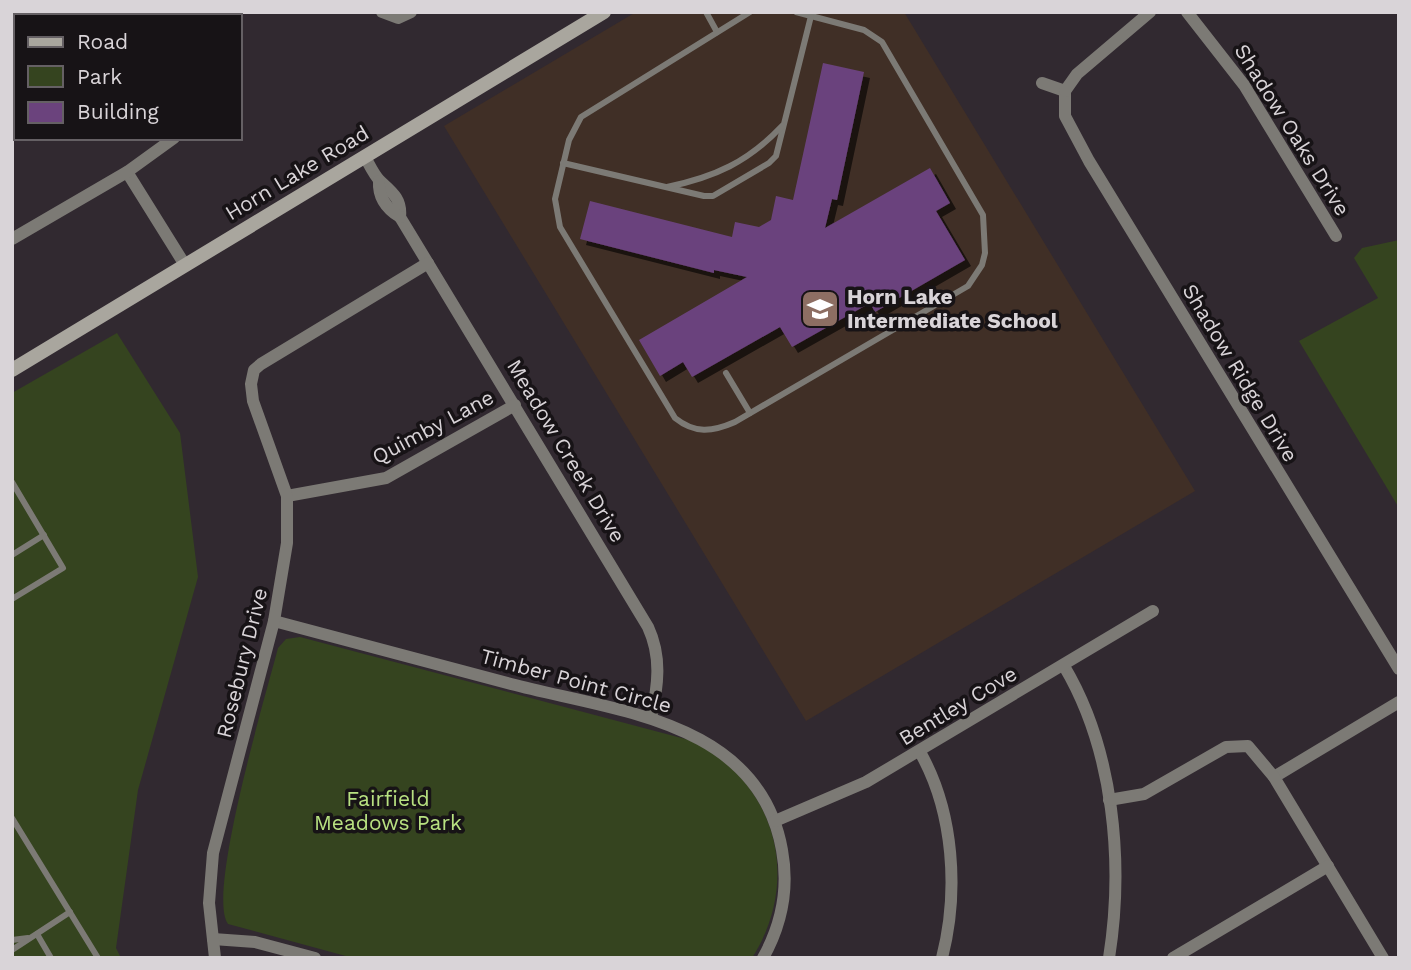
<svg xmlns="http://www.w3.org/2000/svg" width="1411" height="970" font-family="'Work Sans',sans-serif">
	<defs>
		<filter id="shadow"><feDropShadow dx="6" dy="6" stdDeviation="0" flood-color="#0009"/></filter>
	</defs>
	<rect width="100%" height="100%" fill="#312930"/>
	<!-- education -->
	<polygon fill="#402f26" points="636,12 904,12 1195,491 806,721 444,126"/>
	<!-- green -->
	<g fill="#35441f">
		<polygon points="1399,240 1399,508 1299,341 1378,298 1354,258 1362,248"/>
		<polygon points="117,333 180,433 198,577 138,790 116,948 121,958 12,958 12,393"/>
		<path d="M300 637 689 740C775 779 803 878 752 958H353L228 924C206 895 267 691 278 648L286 639Z"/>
	</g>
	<!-- building -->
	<polygon fill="#6b437d" filter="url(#shadow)" points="823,63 864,72 837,200 832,199 825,228 930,168 950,203 936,211 965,260 875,312 870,303 792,347 780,327 692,377 683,362 660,376 639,340 747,277 714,270 714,273 580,239 590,201 732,237 735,222 759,227 771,220 776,196 793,200"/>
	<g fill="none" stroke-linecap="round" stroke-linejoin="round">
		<!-- lane -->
		<g stroke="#7c7a75" stroke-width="6">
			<polyline points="706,12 717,32"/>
			<path d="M750 12 581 117 569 140 555 199 560 227 675 418C695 434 712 432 735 422L968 286 982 265 985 253 983 215 882 42 864 30 796 12"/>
			<polyline points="563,163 704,196 713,196 769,163 776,156 811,16"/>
			<path d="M667 187C715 177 748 162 782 126"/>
			<polyline points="726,373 750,413"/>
			<polyline points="12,482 63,568 12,599"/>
			<polyline points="12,555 44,535"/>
			<polyline points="12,818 98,958"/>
			<polyline points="37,934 51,958"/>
			<polyline points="12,940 28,938"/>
			<polyline points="12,950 70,912"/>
		</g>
		<!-- street -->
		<g stroke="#7c7a75" stroke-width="12">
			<polyline points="92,12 97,16"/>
			<polyline points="382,12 398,18 411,12"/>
			<polyline points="1187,12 1244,85 1336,236"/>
			<polyline points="1042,83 1065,91 1065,116 1089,161 1399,669"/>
			<polyline points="1065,91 1077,74 1150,12"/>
			<path d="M365 157C369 164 374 175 380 181 392 192 402 199 400 217L648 627C662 657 658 686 651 718"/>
			<polyline points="127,172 185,265"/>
			<path d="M379 181C378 197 387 209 400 217"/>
			<polyline points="12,239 127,172 174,138"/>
			<polyline points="287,496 386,478 515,405"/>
			<path d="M274 621C353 642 432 663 511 684 614 711 759 720 782 850 789 888 782 924 763 958"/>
			<path d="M1064 666C1114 750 1124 863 1109 958"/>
			<path d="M920 752C954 812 959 892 942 958"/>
			<polyline points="1274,777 1399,702"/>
			<polyline points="1109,800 1144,794 1226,747 1248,746 1274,777 1383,958"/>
			<polyline points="775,821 866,782 1153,611"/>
			<polyline points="213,939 255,942 315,958"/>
			<polyline points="215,958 209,903 213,853 274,621 287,543 287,496 253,401 251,384 254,370 261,364 428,263"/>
			<polyline points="1173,958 1328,866"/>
		</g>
		<!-- secondary -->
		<polyline stroke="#a9a69e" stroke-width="14" points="12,370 604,12"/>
	</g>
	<!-- icons -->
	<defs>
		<symbol id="school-square" viewBox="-11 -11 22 22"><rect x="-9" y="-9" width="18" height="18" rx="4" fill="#8d6e63" stroke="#171316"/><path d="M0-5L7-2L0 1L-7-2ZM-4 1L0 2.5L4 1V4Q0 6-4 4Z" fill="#fff"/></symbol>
	</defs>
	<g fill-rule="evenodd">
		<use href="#school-square" x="798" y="287" width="44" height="44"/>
	</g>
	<g text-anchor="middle" stroke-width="7" stroke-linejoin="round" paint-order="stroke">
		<!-- street labels -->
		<g font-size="21" fill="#d9d4d8" stroke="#171316">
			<text transform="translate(1292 130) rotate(58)" y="7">Shadow Oaks Drive</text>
			<text transform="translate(297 173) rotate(-31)" y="7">Horn Lake Road</text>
			<text transform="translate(1240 373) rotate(59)" y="7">Shadow Ridge Drive</text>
			<text transform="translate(433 427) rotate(-28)" y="7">Quimby Lane</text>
			<text transform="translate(566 451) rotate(59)" y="7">Meadow Creek Drive</text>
			<text transform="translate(242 663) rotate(-76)" y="7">Rosebury Drive</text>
			<text transform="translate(576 681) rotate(15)" y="7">Timber Point Circle</text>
			<text transform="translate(958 706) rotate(-31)" y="7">Bentley Cove</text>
		</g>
		<!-- poi labels -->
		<g font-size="21" font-weight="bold" fill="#d9d4d8" stroke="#171316" text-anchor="start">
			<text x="847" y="304">Horn Lake<tspan x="847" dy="24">Intermediate School</tspan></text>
		</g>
		<!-- park labels -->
		<g font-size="21" fill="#b8e181" stroke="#171316">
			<text x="388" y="806">Fairfield<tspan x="388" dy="24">Meadows Park</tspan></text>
		</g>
	</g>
	<!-- border -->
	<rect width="1411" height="970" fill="none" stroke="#d9d4d8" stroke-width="28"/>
	<!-- legend -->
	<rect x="14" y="14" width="228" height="126" fill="#171316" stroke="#656064" stroke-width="2"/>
	<rect x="28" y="37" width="35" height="10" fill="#a9a69e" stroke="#656064" stroke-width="2"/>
	<text x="77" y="49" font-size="21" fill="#d9d4d8">Road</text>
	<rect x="28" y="66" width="35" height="21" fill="#35441f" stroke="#656064" stroke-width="2"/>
	<text x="77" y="84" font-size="21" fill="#d9d4d8">Park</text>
	<rect x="28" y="102" width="35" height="21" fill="#6b437d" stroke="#656064" stroke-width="2"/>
	<text x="77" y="119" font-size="21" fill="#d9d4d8">Building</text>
</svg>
